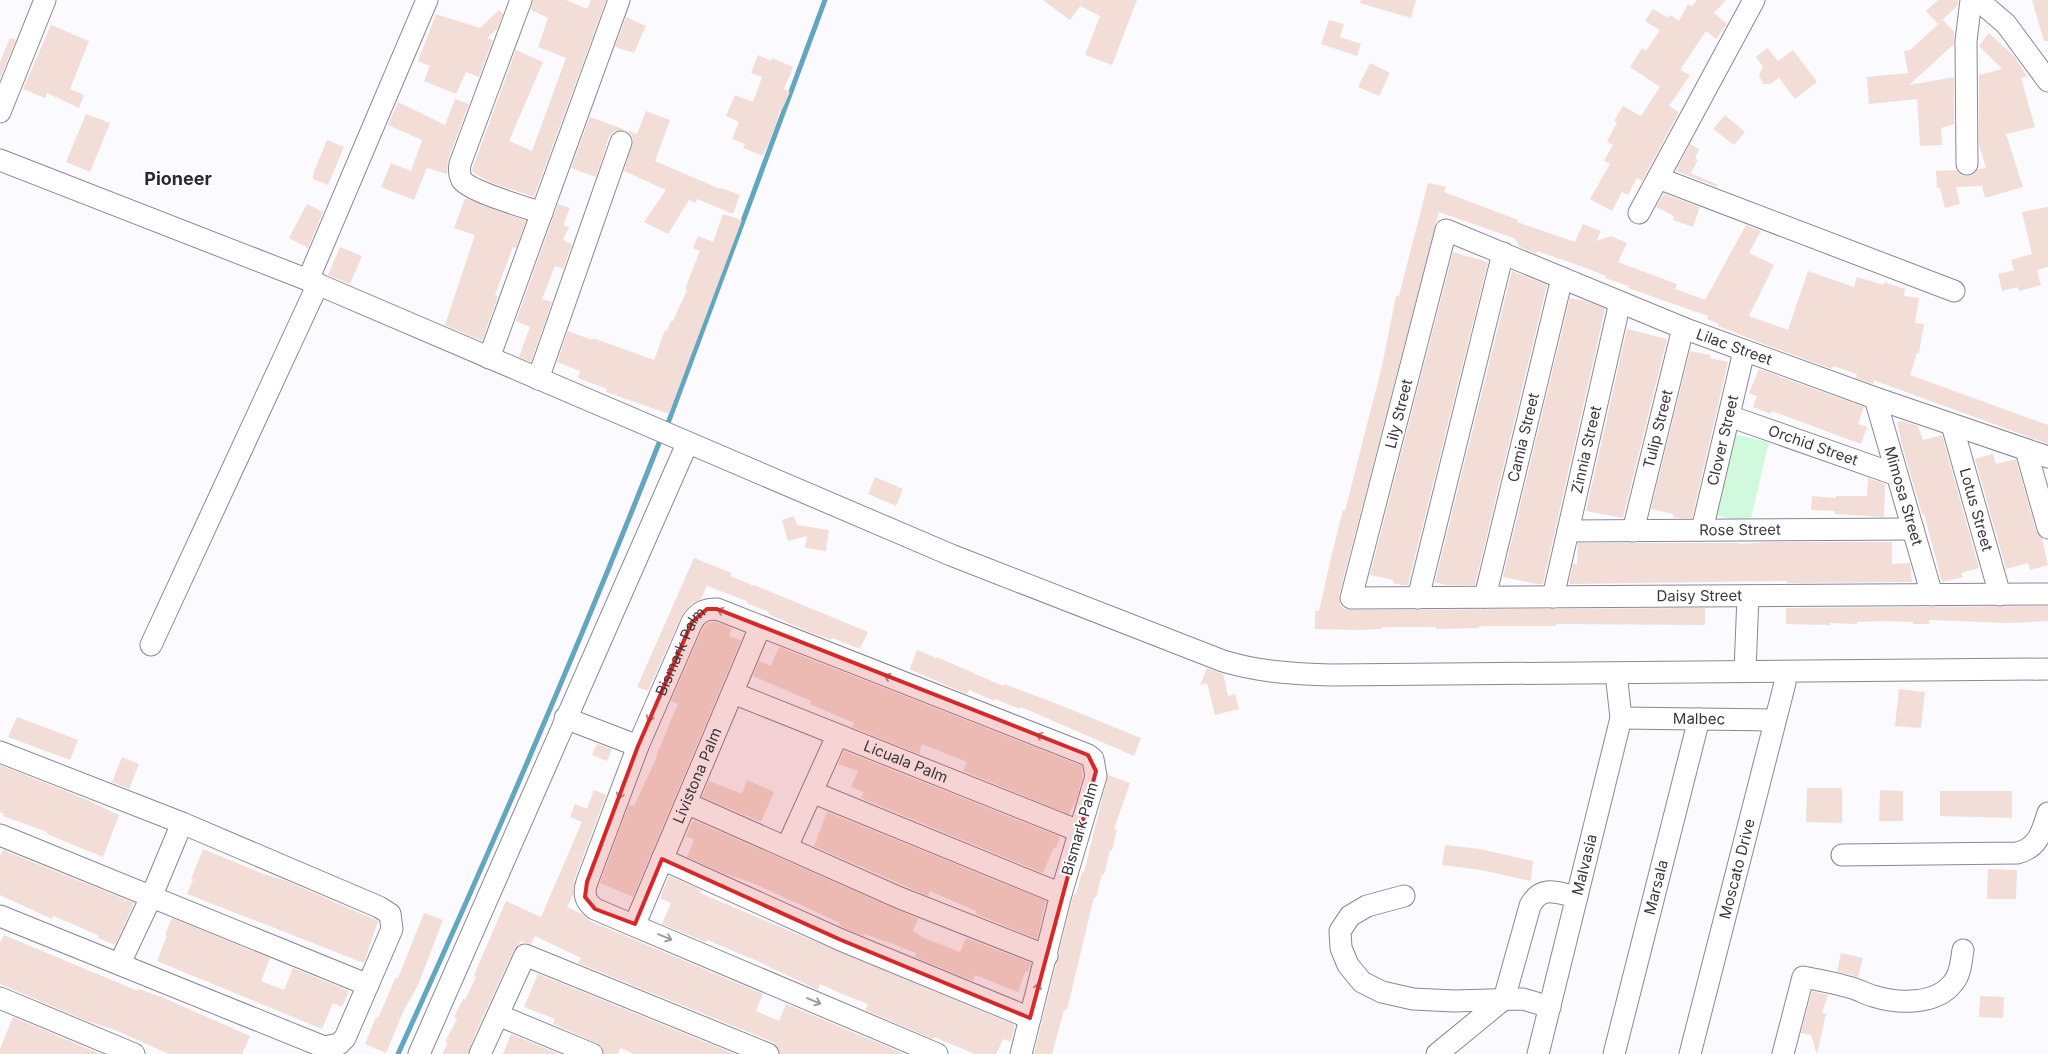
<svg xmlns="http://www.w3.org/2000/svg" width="2048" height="1054" font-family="Inter,sans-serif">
	<rect width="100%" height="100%" fill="#fbfafe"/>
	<!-- green -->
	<polygon fill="#d0f9de" points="1733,434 1769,442 1750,523 1714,515"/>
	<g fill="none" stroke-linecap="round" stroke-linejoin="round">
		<!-- stream -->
		<g stroke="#63a6c0" stroke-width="5">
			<polyline points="667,426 825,0"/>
			<path d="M398 1054C490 852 578 649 659 443"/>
		</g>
	</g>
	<!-- building -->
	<g fill="#f2ded6">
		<polygon points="533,0 566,0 587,9 591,0 606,0 534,197 492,183 475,174 472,170 516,50 543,62 509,141 532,151 566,58 538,47 548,18 531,10"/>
		<polygon points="1043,0 1137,0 1112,65 1085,55 1100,16 1080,6 1070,20"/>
		<polygon points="1361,0 1416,0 1411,18 1360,3"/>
		<polygon points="1697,0 1726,0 1714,13 1727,24 1716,39 1706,31 1680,70 1690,75 1669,106 1679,112 1642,181 1637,178 1628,195 1622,192 1612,211 1590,199 1610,164 1604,161 1613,145 1607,142 1617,122 1614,121 1623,106 1641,116 1660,87 1630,67 1642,48 1646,51 1660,30 1645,21 1653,9 1668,18 1670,15 1679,21 1688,4 1692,6"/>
		<polygon points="1938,0 1958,0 1958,5 1938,24 1926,11"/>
		<polygon points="2032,0 2048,0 2048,41 2044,41"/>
		<polygon points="499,10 503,14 497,29 487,38 493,40 479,77 466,72 456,94 424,81 430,66 418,61 436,14 480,28"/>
		<polygon points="626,17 646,26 634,53 615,47"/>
		<polygon points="1329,20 1344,24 1340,37 1361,44 1357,56 1321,44"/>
		<polygon points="1943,20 1954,32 1954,44 1909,85 1954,77 1954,124 1941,128 1942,145 1920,146 1917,99 1869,104 1867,77 1908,73 1904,51 1910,50"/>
		<polygon points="51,25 89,41 70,89 84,95 79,108 47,93 45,98 23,89"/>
		<polygon points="1989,33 2014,56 2027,76 2021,78 2035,127 2006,134 2023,187 1985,198 1982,186 1956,187 1960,204 1945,208 1940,188 1937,188 1936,171 1956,170 1961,175 1968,176 1974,174 1978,169 1986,168 1979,145 1979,75 2002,69 1979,46"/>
		<polygon points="10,38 16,40 0,78 0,62"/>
		<polygon points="1767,48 1778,61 1793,50 1817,82 1795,99 1779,78 1770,84 1763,84 1759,75 1763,67 1756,57"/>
		<polygon points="758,55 771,61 772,58 793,67 784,89 790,92 782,110 780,110 773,133 763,156 743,148 745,144 732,139 739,122 726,116 735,95 753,102 762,77 751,73"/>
		<polygon points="1370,63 1390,73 1379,96 1358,87"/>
		<polygon points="455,99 469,104 448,160 447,174 427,168 414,200 381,187 391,163 411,171 422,140 388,125 398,102 445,125"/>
		<polygon points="646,111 670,120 655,161 720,189 721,188 740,195 733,214 697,199 695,203 689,200 668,234 644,222 666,190 624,171 633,140 631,134 625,130 613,132 609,137 596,177 571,168 590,117 637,134"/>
		<polygon points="86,114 110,123 90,172 66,162"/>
		<polygon points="1725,115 1745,132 1734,145 1713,129"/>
		<polygon points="327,140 344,147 328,185 313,179 313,174"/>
		<polygon points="1690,144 1699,149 1695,158 1698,160 1691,173 1718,185 1717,187 1676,171"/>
		<polygon points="1428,183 1446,187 1444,192 1518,220 1517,222 1575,242 1583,224 1601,231 1596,241 1611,236 1627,243 1618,262 1677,284 1675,289 1705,300 1746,225 1761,231 1749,253 1774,265 1749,316 1788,330 1808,271 1854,287 1857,277 1884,285 1884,282 1905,289 1904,296 1919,298 1915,323 1924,324 1919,353 1917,353 1910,375 2048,425 2048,444 1876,381 1874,380 1873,384 1855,378 1857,374 1833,366 1832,369 1769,346 1718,326 1719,324 1707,319 1708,316 1628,288 1629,286 1605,278 1606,276 1583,267 1537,251 1536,254 1518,246 1518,242 1515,241 1516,239 1439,212 1339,595 1340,603 1344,609 1351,610 1705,608 1705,625 1556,624 1556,626 1479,626 1479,628 1436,629 1436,627 1382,627 1382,629 1361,630 1315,629 1315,611 1319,611 1331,558 1343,510 1345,511 1382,366 1396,296 1399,296"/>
		<polygon points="1664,194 1700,207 1693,227 1673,220 1674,216 1656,207"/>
		<polygon points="465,198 526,221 516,248 513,247 495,295 498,296 482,341 445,325 475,235 454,228"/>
		<polygon points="307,204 323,212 308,248 289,238"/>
		<polygon points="558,204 570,208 563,225 569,227 563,240 572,244 563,269 555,266 542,299 552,302 531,362 519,357 530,327 516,321"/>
		<polygon points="2048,207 2048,267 2037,270 2041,285 2019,291 2017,287 2002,291 1998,274 2014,270 2011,260 2032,254 2022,212"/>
		<polygon points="723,214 742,220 669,414 606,392 607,389 578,378 580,371 557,362 568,331 592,340 593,338 654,360 665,330 667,331 671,321 673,321 687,290 685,289 700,251 693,248 698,236 713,242"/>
		<polygon points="340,247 362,256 350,284 328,275"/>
		<polygon points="1453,252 1488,262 1408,585 1402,585 1393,583 1393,580 1370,575"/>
		<polygon points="1512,271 1547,285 1475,585 1446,585 1435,582"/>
		<polygon points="1570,298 1586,301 1605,309 1543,584 1537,584 1503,577"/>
		<polygon points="1627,329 1667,339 1623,518 1586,511"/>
		<polygon points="1690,351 1710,355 1710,358 1728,362 1692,518 1679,518 1673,517 1673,514 1651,509"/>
		<polygon points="1759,369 1864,407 1858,424 1867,427 1861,444 1772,411 1771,414 1753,407 1757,396 1749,393"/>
		<polygon points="1903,421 1918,426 1923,440 1942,435 1979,568 1961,573 1963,577 1942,582 1924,514 1922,514 1902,445 1897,422"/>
		<polygon points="1993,454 1996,464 2016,459 2036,531 2042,538 2048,565 2030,570 2028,563 2006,569 1975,459"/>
		<polygon points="875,477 903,489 896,506 868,494"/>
		<polygon points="1868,478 1885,484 1884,517 1835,514 1835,511 1811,510 1812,496 1836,498 1836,496 1867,496"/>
		<polygon points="794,516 797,525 829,530 826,551 805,548 807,536 788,541 782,520"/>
		<polygon points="1770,542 1892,542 1892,564 1910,563 1912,582 1787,583 1787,581 1569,584 1573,564 1577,564 1578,543 1739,543 1739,544"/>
		<polygon points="694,558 732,573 730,576 754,586 754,585 868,632 860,649 832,638 831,640 807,631 768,614 769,612 746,603 747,601 707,586 701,599 691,604 682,615 648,691 637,687"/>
		<polygon points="2048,606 2048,621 2008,623 1929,620 1929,624 1913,624 1913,622 1882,621 1857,622 1857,624 1830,623 1830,625 1786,624 1786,608"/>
		<polygon points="715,622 732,628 729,636 741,640 633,897 600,883 629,805 634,806 657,757 656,756 678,704 671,701 703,628 708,623"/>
		<polygon points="779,647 1082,766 1083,775 1077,798 1069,814 963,771 967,762 922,744 919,754 852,727 854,723 810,704 811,701 753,676 759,661 771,666"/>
		<polygon points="917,650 936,658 937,657 1003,686 1004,684 1055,703 1141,738 1134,756 1021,707 1020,709 995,699 995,701 969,690 967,694 911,670 910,668"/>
		<polygon points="1207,668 1223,674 1228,696 1235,694 1239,709 1215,715 1207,683 1200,685"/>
		<polygon points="1899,689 1925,692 1921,728 1895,726"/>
		<polygon points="17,717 78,740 70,760 8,737"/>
		<polygon points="597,744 612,749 607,761 592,755"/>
		<polygon points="844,751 1060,837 1056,848 1054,847 1043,873 861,798 864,792 851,787 858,771 838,764"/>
		<polygon points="122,757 139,764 129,789 112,782"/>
		<polygon points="0,765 85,799 119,815 103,857 47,834 47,832 3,816 4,814 0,812"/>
		<polygon points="1108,775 1130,783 1114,829 1117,829 1112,851 1110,850 1104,875 1102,874 1096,897 1094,897 1067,1010 1064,1010 1052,1054 1034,1054 1071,904 1074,894 1076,894 1082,872 1084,872"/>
		<polygon points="747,780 774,792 761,822 702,797 709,781 742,794"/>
		<polygon points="1807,788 1842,788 1842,823 1806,822"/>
		<polygon points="594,790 606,795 575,878 573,895 567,907 582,914 590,921 763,994 756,1011 779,1021 786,1004 905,1054 780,1054 778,1047 773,1042 578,963 581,958 535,936 531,944 521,941 514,950 475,1034 468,1054 442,1054 448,1043 445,1042 457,1019 454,1017 463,999 465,1000 476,977 474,976 477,968 506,901 541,917 582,822 570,817 575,804 587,809"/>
		<polygon points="1880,790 1903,791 1903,821 1879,821"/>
		<polygon points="1940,791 2012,791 2012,818 1940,816"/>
		<polygon points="827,812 1046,901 1037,939 976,914 977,912 969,908 930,891 928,896 814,846"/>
		<polygon points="693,820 918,919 913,931 924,938 960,952 966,938 1031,963 1028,972 1025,972 1018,992 975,975 973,981 915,957 916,953 886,941 886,942 865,934 864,936 846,929 839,925 840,923 755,884 723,873 687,857 694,840 686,836"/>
		<polygon points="1445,845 1480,849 1533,861 1531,881 1481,870 1442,865"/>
		<polygon points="203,849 264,874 284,880 378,921 364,963 187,894 193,880 191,879"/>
		<polygon points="3,850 134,903 115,945 98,938 99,936 77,926 53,916 52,919 0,895 0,856"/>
		<polygon points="1988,869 2017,870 2016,899 1987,899"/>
		<polygon points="669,876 701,890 700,893 721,902 1015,1025 1011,1042 1003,1039 996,1054 975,1054 934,1037 933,1039 865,1010 868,1004 840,993 820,984 818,990 755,960 707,940 706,942 662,924 671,903 660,898"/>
		<polygon points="424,913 443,920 418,985 404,1010 386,1053 365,1044 376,1017 378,1018 396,977 398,978"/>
		<polygon points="172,918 270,958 261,981 284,990 293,968 349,991 342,1007 333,1003 322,1029 157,961 167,936 165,935"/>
		<polygon points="4,935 138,991 139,989 164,998 250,1036 242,1054 169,1054 115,1030 87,1021 0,984 0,943"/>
		<polygon points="1841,953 1863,958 1858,977 1837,971"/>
		<polygon points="538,974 735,1054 634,1054 620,1048 618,1054 604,1054 602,1047 597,1043 553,1024 555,1019 524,1007"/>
		<polygon points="1812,991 1828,995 1822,1013 1826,1014 1817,1054 1811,1035 1801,1033"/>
		<polygon points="1980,996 2004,997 2003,1018 1979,1017"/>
		<polygon points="13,1017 77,1044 100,1054 0,1054 0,1049"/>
		<polygon points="511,1034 559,1054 503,1054"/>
	</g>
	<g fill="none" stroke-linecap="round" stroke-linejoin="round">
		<defs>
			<g id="minor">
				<path d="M521 0 460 164C459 170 459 175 462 180 471 192 525 207 542 213"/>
				<polyline points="1978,0 2006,24 2048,81"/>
				<polyline points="0,112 45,0"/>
				<path d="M0 160 308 280 951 555 1223 661C1259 672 1294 674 1332 675L2048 669"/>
				<polyline points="1967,164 1966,41 1971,0"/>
				<polyline points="1658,178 1954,291"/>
				<polyline points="1639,213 1754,0"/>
				<polyline points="308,280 427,0"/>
				<polyline points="489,358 619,0"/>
				<polyline points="538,379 621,142"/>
				<path id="s1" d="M1875 398 1932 595"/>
				<path id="s2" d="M1729 416 1897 475"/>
				<path id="s3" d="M1952 425 2000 595"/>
				<polyline points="2026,450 2048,528"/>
				<path id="s4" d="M2048 457 1875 398 1683 328 1446 230 1351 598 2048 594"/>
				<path id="s5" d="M1702 530 1744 351"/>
				<path id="s6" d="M1568 531 1913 529"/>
				<path id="s7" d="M1633 531 1683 328"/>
				<path id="s8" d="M1485 597 1562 278"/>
				<path id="s9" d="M1553 597 1620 302"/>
				<polyline points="1418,598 1503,253"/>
				<polyline points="151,645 318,284"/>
				<polyline points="1745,671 1748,596"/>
				<path id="s10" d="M733 693 1079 831"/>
				<polyline points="565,718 638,746"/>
				<path id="s11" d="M1621 718 1775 720"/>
				<polyline points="0,752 182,823 379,907 390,914 392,929 345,1038 339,1044 324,1047 0,916"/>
				<polyline points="812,792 1061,894"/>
				<polyline points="686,803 900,898 1047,956"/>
				<polyline points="0,835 368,985"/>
				<polyline points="787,847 837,736"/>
				<path d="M1842 855 2017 853C2038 848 2042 832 2048 813"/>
				<polyline points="662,859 841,940 1030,1018"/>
				<polyline points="1404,896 1367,906 1350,916 1340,931 1341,948 1348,965 1362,982 1382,992 1413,999 1454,1001 1523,999 1550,1007"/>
				<path id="s12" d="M635 924 760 627"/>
				<polyline points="120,963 152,895 182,823"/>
				<polyline points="0,998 134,1054"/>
				<polyline points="498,1015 592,1054"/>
				<polyline points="419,1054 687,444"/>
				<polyline points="480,1054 525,955 768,1054"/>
				<path id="s13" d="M937 1054 595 909C585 901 583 894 587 882L638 746 692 622C698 612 705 609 717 609L1088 755 1093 759 1096 776 1061 894 1021 1054"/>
				<path d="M1437 1054 1504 999 1530 906C1541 884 1557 893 1577 897"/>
				<path id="s14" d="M1538 1054 1621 718 1616 673"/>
				<path id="s15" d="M1614 1054 1699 719"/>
				<path id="s16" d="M1690 1054 1785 683"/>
				<path d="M1783 1054 1803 977C1819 980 1836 983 1852 988 1859 990 1866 994 1873 996 1898 1004 1936 1005 1953 983 1961 974 1961 961 1963 950"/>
			</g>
		</defs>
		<!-- minor casing -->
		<use href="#minor" stroke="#8b8798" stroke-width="23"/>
		<!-- minor -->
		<use href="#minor" stroke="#fff" stroke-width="21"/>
	</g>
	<!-- one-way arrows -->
	<defs><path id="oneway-shaft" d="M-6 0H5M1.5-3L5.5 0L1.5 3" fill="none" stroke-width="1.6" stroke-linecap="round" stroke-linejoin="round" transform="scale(1.25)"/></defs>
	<g stroke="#9c9c9f">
		<use href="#oneway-shaft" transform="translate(724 612) rotate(-159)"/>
		<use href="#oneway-shaft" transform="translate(891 678) rotate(-159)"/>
		<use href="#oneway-shaft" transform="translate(651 715) rotate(114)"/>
		<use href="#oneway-shaft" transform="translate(1043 737) rotate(-158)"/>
		<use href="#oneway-shaft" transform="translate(621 792) rotate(111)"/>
		<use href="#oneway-shaft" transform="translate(665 937) rotate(23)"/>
		<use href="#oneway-shaft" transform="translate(1037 990) rotate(-75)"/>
		<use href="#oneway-shaft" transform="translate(814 1001) rotate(23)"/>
	</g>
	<!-- marked area -->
	<path fill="#d62828" fill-opacity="0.2" stroke="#d62828" stroke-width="4" stroke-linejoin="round" d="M707 609H717L1088 755 1096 771 1030 1018 841 940 662 859 635 924 595 909 585 897 587 882 638 746 692 622Z"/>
	<g text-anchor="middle" stroke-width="4" stroke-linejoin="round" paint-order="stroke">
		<!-- street labels -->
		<g font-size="15" fill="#3a383f" stroke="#fff">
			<text transform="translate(1734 347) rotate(20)" y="5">Lilac Street</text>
			<text transform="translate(1399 414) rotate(-76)" y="5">Lily Street</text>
			<text dy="5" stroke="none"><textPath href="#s7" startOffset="105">Tulip Street</textPath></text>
			<text dy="5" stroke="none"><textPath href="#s8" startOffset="164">Camia Street</textPath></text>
			<text dy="5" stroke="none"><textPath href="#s5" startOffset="92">Clover Street</textPath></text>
			<text dy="5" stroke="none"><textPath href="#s2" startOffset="89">Orchid Street</textPath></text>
			<text dy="5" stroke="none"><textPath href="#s9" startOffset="151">Zinnia Street</textPath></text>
			<text dy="5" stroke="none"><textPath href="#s1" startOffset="102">Mimosa Street</textPath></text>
			<text dy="5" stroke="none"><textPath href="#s3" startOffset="88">Lotus Street</textPath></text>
			<text dy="5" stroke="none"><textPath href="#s6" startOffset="172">Rose Street</textPath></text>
			<text dy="5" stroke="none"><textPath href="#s4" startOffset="1372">Daisy Street</textPath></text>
			<text dy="5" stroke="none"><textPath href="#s13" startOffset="651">Bismark Palm</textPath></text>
			<text dy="5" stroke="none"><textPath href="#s11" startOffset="78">Malbec</textPath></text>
			<text dy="5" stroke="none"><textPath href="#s10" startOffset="186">Licuala Palm</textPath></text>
			<text dy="5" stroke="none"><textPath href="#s12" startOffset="161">Livistona Palm</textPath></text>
			<text transform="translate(1080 829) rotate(-74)" y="5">Bismark Palm</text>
			<text dy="5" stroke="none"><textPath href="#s14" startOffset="195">Malvasia</textPath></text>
			<text dy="5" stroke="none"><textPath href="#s16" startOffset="191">Moscato Drive</textPath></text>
			<text dy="5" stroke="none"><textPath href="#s15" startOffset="172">Marsala</textPath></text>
		</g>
		<!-- quarter labels -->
		<g font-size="18" font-weight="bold" fill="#2a2734" stroke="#fff">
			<text x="178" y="185">Pioneer</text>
		</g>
	</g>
</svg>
